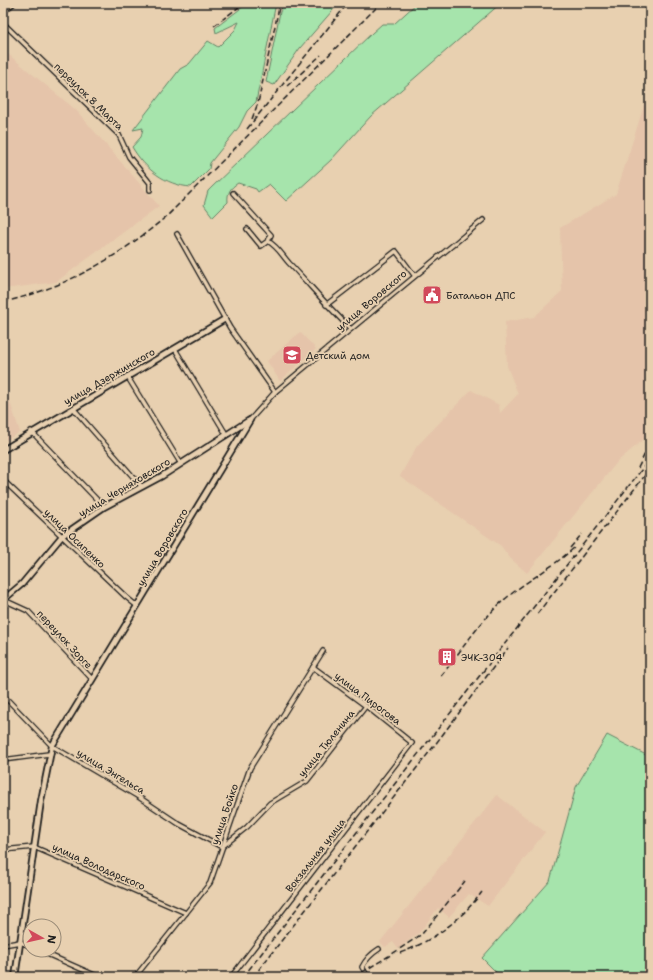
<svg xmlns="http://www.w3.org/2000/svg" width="653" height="980" font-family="'Shantell Sans',sans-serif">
	<rect width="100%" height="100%" fill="#e8d0b0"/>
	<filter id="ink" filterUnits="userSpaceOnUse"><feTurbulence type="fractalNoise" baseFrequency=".025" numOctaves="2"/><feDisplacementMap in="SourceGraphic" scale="8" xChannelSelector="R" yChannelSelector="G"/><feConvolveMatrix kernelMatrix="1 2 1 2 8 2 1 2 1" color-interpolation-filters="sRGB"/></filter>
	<g filter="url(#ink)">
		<!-- built -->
		<g fill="#e5c4aa">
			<polygon points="3,50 76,110 159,206 56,282 4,289"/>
			<polygon points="650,98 650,434 618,461 527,573 510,558 501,546 400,476 417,446 471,390 499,405 500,413 518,394 507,366 505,322 534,317 562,291 560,228 616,194 645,102"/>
			<polygon points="300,332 316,349 280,381 267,361"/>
			<polygon points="3,381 20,432 3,442"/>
			<polygon points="497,795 545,832 488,906 469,894 449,917 438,908 420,932 398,949 393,942 385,947 380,942"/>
		</g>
		<!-- green -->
		<g fill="#a6e4ac" stroke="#618064">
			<path d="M248 3H276L256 102 247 111 239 127 210 163 209 169 191 187C165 185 145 169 132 147L141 137 143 128 133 130 180 69 189 64 208 41 218 47 235 30 239 22 216 33 215 28Z"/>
			<polygon points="284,3 339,3 300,48 274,85 266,82 280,12"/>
			<path d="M417 3H501L371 116 331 160 286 201 269 184 258 192 256 189 238 183C230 188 227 193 228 202L213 217 204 205 208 191 212 187 372 33 382 24H394Z"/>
			<polygon points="607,735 650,757 650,977 501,977 482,958 550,881 576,787"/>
		</g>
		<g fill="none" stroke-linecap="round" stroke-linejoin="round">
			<defs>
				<g id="minor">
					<polyline points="3,23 119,135 129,157 150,183 150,190"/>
					<path d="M233 193 271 235 268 241C279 248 281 254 289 263 310 285 329 308 351 329"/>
					<polyline points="247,229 261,246 268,241"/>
					<polyline points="177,234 230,328 275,392"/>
					<polyline points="326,305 396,251 414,275"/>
					<polyline points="175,349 226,434"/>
					<polyline points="127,376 181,464"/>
					<polyline points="73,408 142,487"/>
					<polyline points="250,420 275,392 483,220"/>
					<polyline points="31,431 104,507"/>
					<polyline points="3,480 126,597 137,606"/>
					<polyline points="4,600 28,611 92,679"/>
					<polyline points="3,695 52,746 137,796 179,824 222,847 247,827 270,803 307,781 366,706"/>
					<polyline points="3,760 49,754"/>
					<polyline points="3,850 34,847 186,913"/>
					<polyline points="3,945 20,942 30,946"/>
					<polyline points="38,950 99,977"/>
					<polyline points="135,977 210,883 250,768 323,651"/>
					<polyline points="231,977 412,743 366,706 313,667"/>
					<path d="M368 977 362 967C366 959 371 954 379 949"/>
				</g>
				<g id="tertiary">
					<polyline points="3,450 225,319"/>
					<polyline points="3,600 22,584 62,536 104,507 162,476 248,421"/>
					<polyline points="15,977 41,801 52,746 250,420"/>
				</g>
				<polyline id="primary" points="3,10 12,3"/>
			</defs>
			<!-- minor casing -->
			<use href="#minor" stroke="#1c1c1c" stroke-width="6"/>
			<!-- tertiary casing -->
			<use href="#tertiary" stroke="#1c1c1c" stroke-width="8"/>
			<!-- primary casing -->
			<use href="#primary" stroke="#1c1c1c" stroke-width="9"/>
			<!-- minor -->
			<use href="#minor" stroke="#e8d0b0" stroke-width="3.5"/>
			<!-- tertiary -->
			<use href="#tertiary" stroke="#e8d0b0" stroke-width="4.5"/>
			<!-- primary -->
			<use href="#primary" stroke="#fddcac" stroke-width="6"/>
			<!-- rail -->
			<g stroke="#1c1c1c" stroke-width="1.5" stroke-dasharray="6 3" stroke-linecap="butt">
				<polyline points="214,26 244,3"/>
				<polyline points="287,86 321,55"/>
				<polyline points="252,119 258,103 280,3"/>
				<polyline points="247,129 348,3"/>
				<path d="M3 302C66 288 119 257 168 215L381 3"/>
				<polyline points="638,468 650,443"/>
				<polyline points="570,548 582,534"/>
				<polyline points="537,614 650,469"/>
				<path d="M441 676C461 651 480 621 504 600 527 580 554 567 576 546"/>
				<path d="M400 953C433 941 461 920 482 892"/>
				<polyline points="243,977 650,459"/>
				<polyline points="253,977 434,746 508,648"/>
				<polyline points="354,977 389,956 422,934 465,881"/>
			</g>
		</g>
	</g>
	<!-- icons -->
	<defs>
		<symbol id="civic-square" viewBox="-11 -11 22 22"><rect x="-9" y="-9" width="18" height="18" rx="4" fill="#d1495b" stroke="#e8d0b0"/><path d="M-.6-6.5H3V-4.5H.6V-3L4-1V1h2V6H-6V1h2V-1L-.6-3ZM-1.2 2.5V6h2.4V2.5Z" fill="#fff"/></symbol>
		<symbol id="school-square" viewBox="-11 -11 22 22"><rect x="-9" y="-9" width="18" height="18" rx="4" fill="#d1495b" stroke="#e8d0b0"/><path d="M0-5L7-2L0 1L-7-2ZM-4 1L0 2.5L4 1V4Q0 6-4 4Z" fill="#fff"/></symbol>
		<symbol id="building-square" viewBox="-11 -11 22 22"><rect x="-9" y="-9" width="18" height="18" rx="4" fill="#d1495b" stroke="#e8d0b0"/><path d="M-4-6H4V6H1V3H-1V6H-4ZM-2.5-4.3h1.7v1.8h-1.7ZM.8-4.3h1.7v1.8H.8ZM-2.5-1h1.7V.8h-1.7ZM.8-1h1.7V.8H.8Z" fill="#fff"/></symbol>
	</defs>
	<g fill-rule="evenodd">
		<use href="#civic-square" x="421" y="284" width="22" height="22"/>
		<use href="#school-square" x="281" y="344" width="22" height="22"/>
		<use href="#building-square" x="436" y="646" width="22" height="22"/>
	</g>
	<g text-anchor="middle" stroke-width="3.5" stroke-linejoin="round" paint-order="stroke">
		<!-- street labels -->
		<g font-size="10" fill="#1c1c1c" stroke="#e8d0b0">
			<text transform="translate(89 96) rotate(44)" y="4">переулок 8 Марта</text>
			<text transform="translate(371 300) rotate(-40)" y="4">улица Воровского</text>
			<text transform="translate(109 376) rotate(-30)" y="4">улица Дзержинского</text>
			<text transform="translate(124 487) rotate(-31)" y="4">улица Черняховского</text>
			<text transform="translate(75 538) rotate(44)" y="4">улица Осипенко</text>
			<text transform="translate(162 547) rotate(-59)" y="4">улица Воровского</text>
			<text transform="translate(65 639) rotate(47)" y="4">переулок Зорге</text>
			<text transform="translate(368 698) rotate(37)" y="4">улица Пирогова</text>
			<text transform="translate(326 743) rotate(-51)" y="4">улица Тюленина</text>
			<text transform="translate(111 771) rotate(31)" y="4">улица Энгельса</text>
			<text transform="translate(224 814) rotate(-71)" y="4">улица Бойко</text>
			<text transform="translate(315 855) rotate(-52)" y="4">Вокзальная улица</text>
			<text transform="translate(99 866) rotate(24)" y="4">улица Володарского</text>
		</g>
		<!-- poi labels -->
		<g font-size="10" fill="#1c1c1c" stroke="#e8d0b0" text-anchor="start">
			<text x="446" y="299">Батальон ДПС</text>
			<text x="306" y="359">Детский дом</text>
			<text x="461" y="661">ЭЧК-304</text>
		</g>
	</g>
	<!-- margin -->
	<rect width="653" height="980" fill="none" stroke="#e8d0b0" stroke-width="16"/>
	<rect x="8" y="8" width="637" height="964" fill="none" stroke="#1c1c1c" stroke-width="1.5" filter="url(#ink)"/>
	<!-- north arrow -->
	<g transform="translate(42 938) rotate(98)"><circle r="19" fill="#e8d0b0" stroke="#968875"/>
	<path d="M0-3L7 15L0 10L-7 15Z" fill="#d1495b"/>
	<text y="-6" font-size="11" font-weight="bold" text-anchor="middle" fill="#1c1c1c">N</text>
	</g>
</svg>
